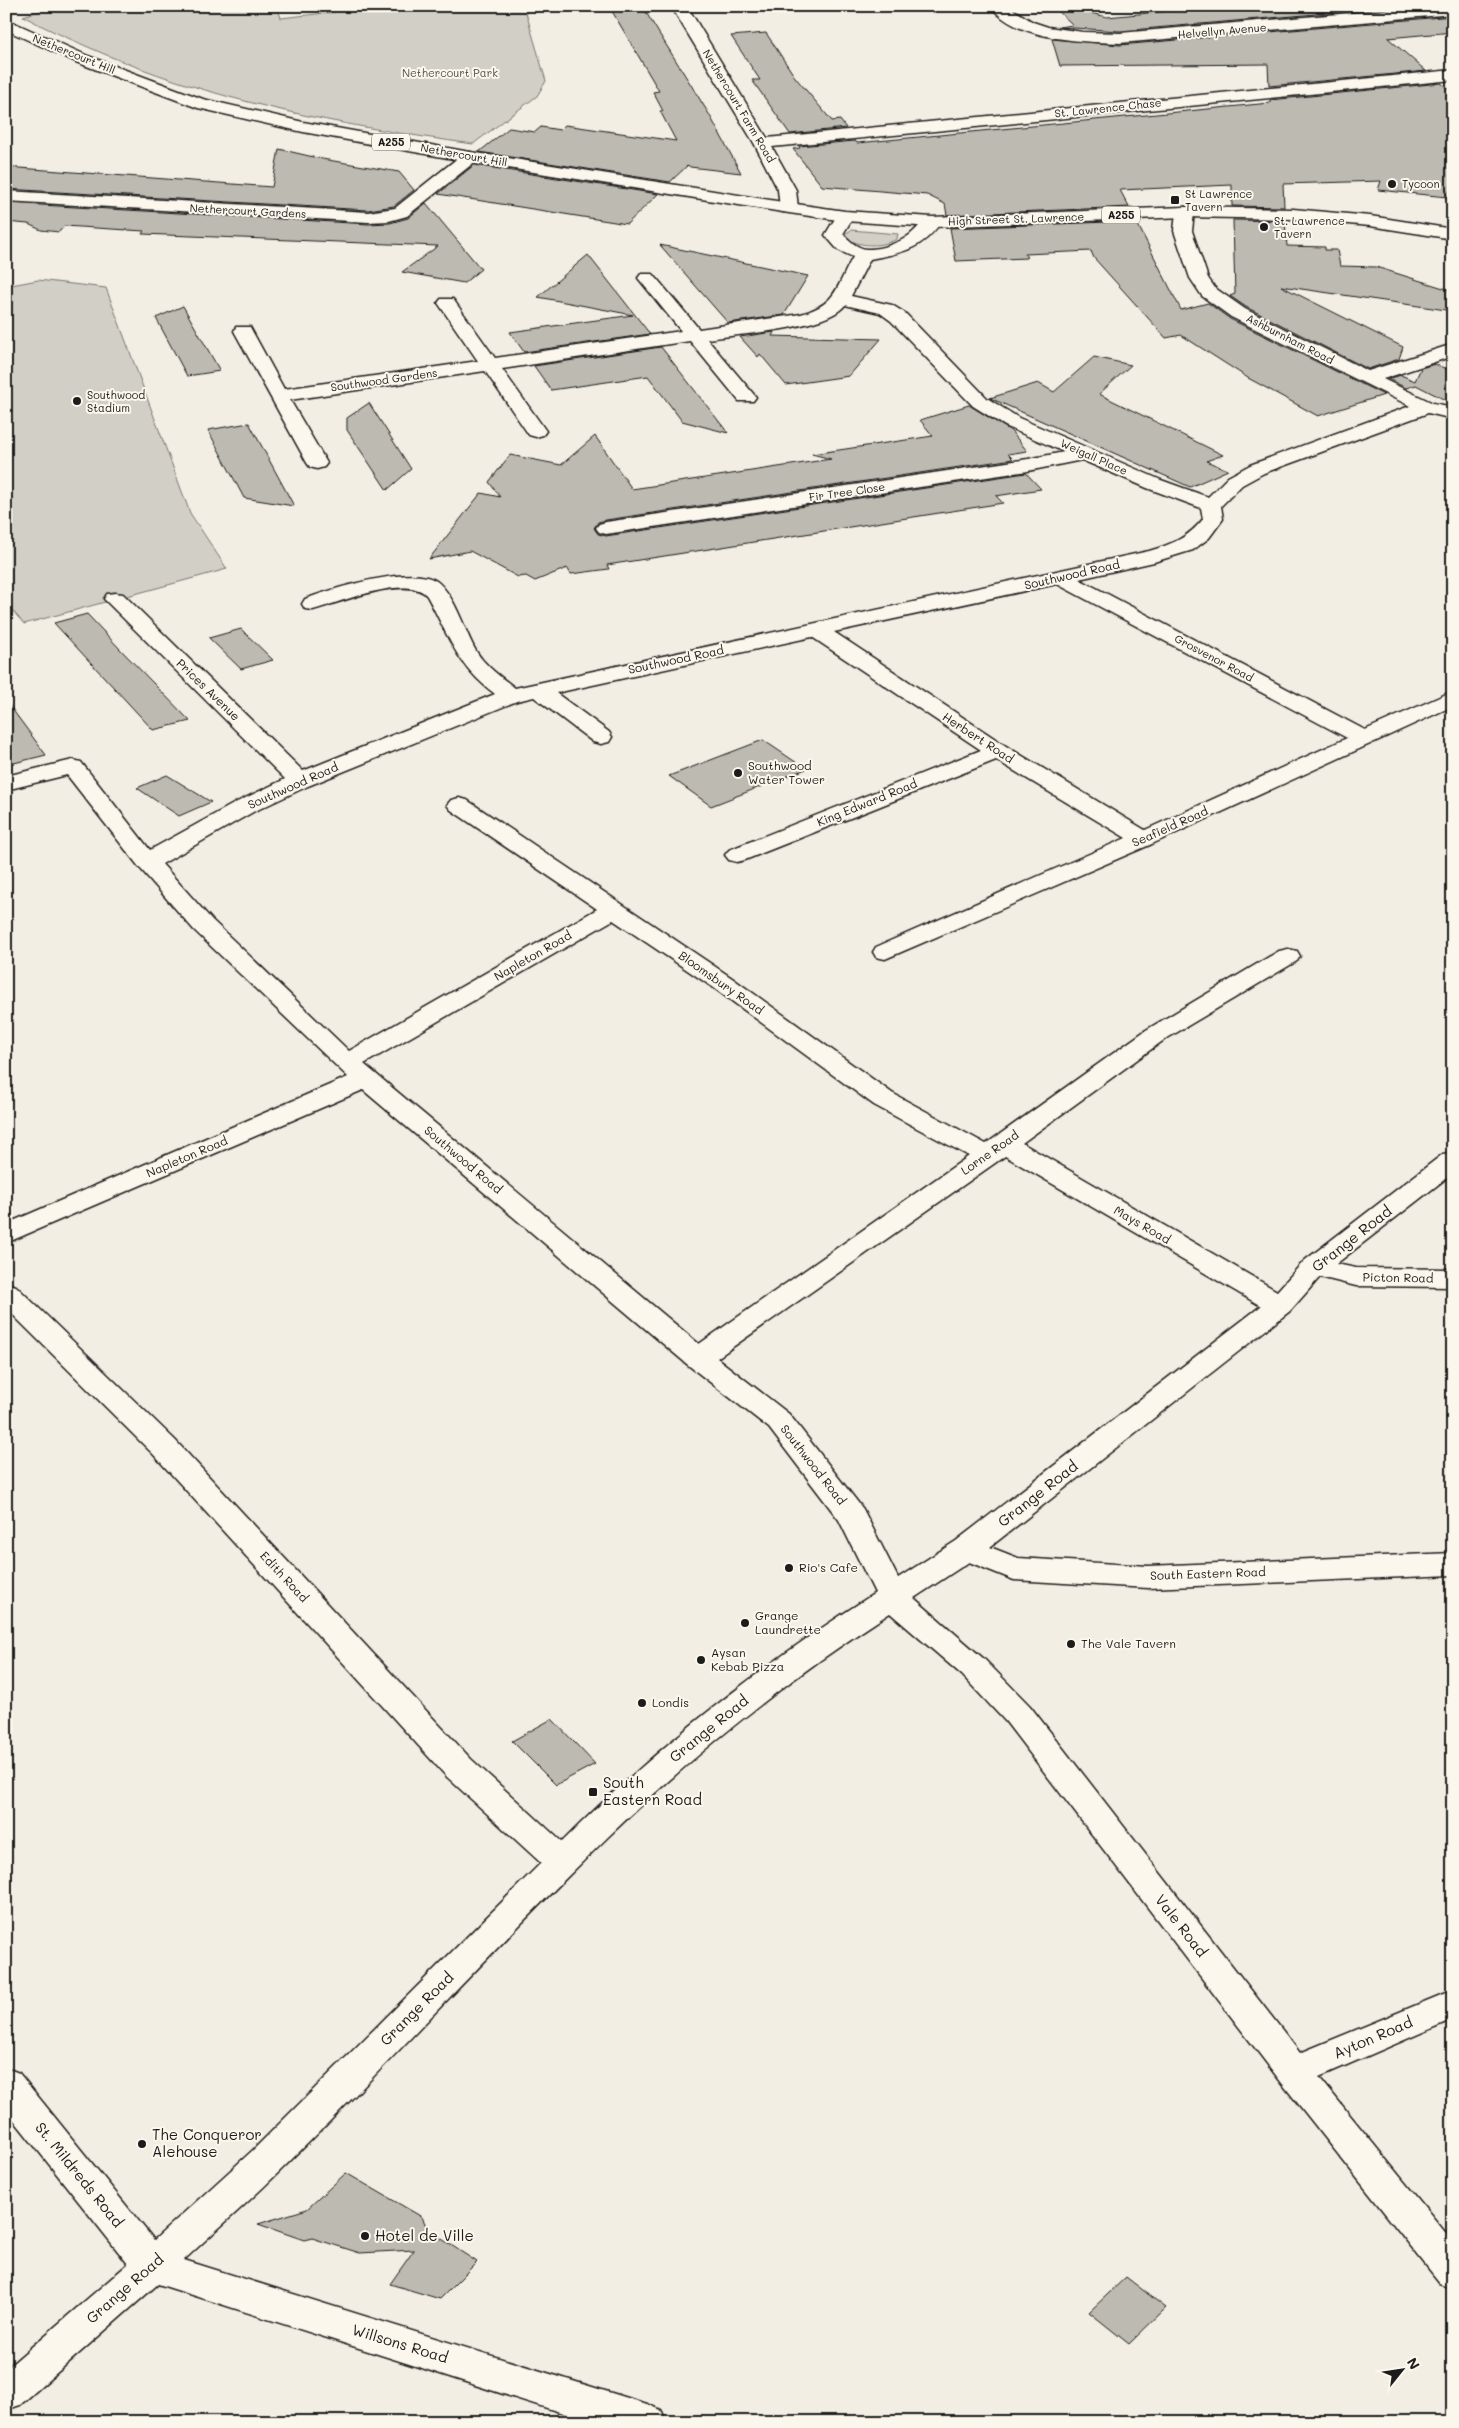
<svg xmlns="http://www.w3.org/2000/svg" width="1459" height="2428" font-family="Mali,sans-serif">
	<rect width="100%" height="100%" fill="#f2eee4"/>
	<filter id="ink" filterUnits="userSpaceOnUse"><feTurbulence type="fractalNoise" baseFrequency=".02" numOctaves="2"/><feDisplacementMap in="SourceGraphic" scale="10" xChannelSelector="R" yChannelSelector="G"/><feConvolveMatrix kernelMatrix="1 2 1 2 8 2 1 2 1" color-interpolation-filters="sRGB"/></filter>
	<g filter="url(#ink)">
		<!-- green -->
		<g fill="#d2cfc6" stroke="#777671">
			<path d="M57 6H277L281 18 387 6H524L546 81 537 96 473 144C342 126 209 101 88 47 66 37 44 28 23 16Z"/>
			<path d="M851 230 898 234 897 239C882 247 862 247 847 239L845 234Z"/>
			<polygon points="38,280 106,288 190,513 227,569 24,624 6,603 6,286"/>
		</g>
		<!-- building -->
		<g fill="#bdbab1" stroke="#1c1c1c">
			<polygon points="609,6 642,6 709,114 741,173 690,167 688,165 670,182 479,152 509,128 535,132 541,127 560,130 565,125 676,141 660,111 663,111 653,92 659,91"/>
			<polygon points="1053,6 1062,6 1107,17 1222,6 1408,6 1120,31 1059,27 1073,25"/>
			<polygon points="1453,16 1453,32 1388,38 1426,71 1269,86 1268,64 1060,66 1052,39 1120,45"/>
			<polygon points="766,33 795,77 832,121 840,120 846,128 790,134 752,80 760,80 731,36"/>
			<polygon points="1441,83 1453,93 1453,178 1447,197 1378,190 1381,181 1283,184 1284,207 1232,206 1232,185 1120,190 1129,207 947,215 945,204 927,195 822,186 793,149 800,148 799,146 855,141 857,143 1270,103 1270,100"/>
			<polygon points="279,149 322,159 399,172 414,190 394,206 368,210 6,189 6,167 272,187"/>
			<polygon points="474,165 658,194 627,224 438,194"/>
			<polygon points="6,203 368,224 390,223 408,218 426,203 481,269 464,283 402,272 438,246 142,234 144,231 64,226 59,232 41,230 28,224 6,222"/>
			<polygon points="1233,220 1285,221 1287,246 1325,247 1325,250 1337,250 1340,266 1376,267 1453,291 1453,311 1281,286 1403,347 1399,359 1368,369 1246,307 1230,296 1235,294"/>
			<polygon points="1136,221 1181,310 1208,303 1230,319 1384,395 1318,416 1248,378 1181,335 1166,338 1094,258 1091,251 1025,254 1027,258 956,261 950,228"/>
			<polygon points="660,245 808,276 784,315 728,323"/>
			<polygon points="588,255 650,334 524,352 510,332 633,315 538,297"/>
			<polygon points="183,306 220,371 187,376 156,318"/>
			<polygon points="774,332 772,336 881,339 849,376 786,385 760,354 758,357 740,337"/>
			<polygon points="661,347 728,433 682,421 648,376 551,390 534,366"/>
			<polygon points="1094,357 1131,365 1099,394 1223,455 1206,461 1228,470 1190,487 990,398 1038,383 1054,392"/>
			<polygon points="1435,364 1453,372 1453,404 1416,385 1406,388 1388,379 1401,375 1415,381 1421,368"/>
			<polygon points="369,403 411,469 387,490 347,430 347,418"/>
			<polygon points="969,405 1011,431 1027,451 1008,454 1013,459 606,520 598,522 594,528 598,534 606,536 1026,473 1041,489 996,496 1003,503 607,565 609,569 571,574 567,568 535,581 526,576 518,577 470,551 429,559 481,493 500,497 489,482 510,455 561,465 595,436 632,489 831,459 812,454 933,436 920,420"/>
			<polygon points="249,423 260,443 294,506 244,498 208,430"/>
			<polygon points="87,614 120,649 190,721 153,730 54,623"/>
			<polygon points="241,629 273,660 241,669 209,638"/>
			<polygon points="6,701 46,755 6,765"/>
			<polygon points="763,740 806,769 711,806 669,776"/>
			<polygon points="167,775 211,802 179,816 137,788"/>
			<polygon points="552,1719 595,1764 556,1785 512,1741"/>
			<polygon points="346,2173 422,2217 428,2230 477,2262 440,2299 390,2284 414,2250 360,2253 312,2238 304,2240 258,2224 307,2209"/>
			<polygon points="1126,2277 1166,2308 1129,2344 1089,2312"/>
		</g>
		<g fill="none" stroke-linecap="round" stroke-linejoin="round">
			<defs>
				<g id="minor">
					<polygon points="671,6 687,6 767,138 1453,70 1453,80 772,147 796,190 798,208 795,212 783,212 780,208 778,190 754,143"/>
					<path d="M991 6H1008L1033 22 1048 27 1083 32 1120 33 1433 6H1453V14L1120 43C1082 42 1015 40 991 6Z"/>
					<polygon points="470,152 476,153 478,157 476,161 407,216 389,221 368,222 6,201 6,191 368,212 395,208 464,153"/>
					<path d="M1185 207 1191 208 1194 212 1192 231 1208 278 1215 288 1245 309 1368 371 1453 344V356L1383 379 1433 403 1453 407V419L1428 413 1264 473 1242 485 1221 506 1223 519 1209 538 1193 550 1154 562 1079 579 1365 730 1453 691V706L1152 844 885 959 876 957 873 952 876 947 1126 838 996 760 745 860 737 862 729 860 725 855 729 850 981 750 812 637 556 693 609 732 612 737 609 742 601 744 593 742 534 697 517 701 308 786 253 812 162 864 212 920 349 1051 597 909 451 810 447 805 451 800 459 798 467 800 732 978 892 1093 986 1144 1146 1030 1279 951 1288 949 1297 951 1300 956 1297 961 1164 1040 1022 1143 1277 1291 1304 1261 1443 1154 1453 1152V1173L1336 1264 1356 1268 1453 1269V1287L1356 1286 1320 1277 1290 1311 990 1547 1018 1558 1148 1566 1453 1553V1575L1148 1588 1014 1580 969 1562 914 1598 984 1659 1030 1706 1300 2053 1453 1990V2019L1319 2077 1453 2242V2287L1440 2283 1281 2082 1006 1722 962 1675 890 1613C791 1677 696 1752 611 1834 498 1943 392 2061 280 2171 249 2202 216 2230 184 2260L647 2404 661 2410 667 2422H591L158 2284 20 2405 6 2410V2369L128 2264 6 2110V2068L19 2073 154 2240 253 2150 541 1863 447 1777 153 1454 6 1308V1283L16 1286 175 1440 471 1759 562 1842C656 1747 762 1665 875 1593L839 1520 769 1428 688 1365 363 1090 6 1243V1224L348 1077 194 930 139 867 67 775 6 790V776L73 760 81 762 150 850 237 802 285 779 104 599 107 594 115 593 123 594 303 771 495 694C456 665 449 636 427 596 408 573 337 604 313 610L305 609 302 604 305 599C332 589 416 562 439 583 457 600 464 630 476 651 486 667 500 676 515 688L1149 551C1172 544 1188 538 1203 519L1201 508 1147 488 1082 460 1028 471 606 534 599 532 596 528 599 524 606 522 1028 459 1064 452 1005 426 973 406 891 321 880 313 845 305C827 329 739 334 707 339L756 397 753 401H739L690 341 502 369 546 431 543 435 536 437 529 435 485 371 290 400 327 463 324 467 317 469 310 467 307 463 234 331 236 327H250L284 389 478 361 438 303 441 299H453L495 358 681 331 638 278 641 274H653L699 329 801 314C838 304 836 286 853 257L838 250 825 235 839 212H851L854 216 843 234C849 240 857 248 866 249 880 250 903 242 913 232 922 224 924 215 938 218L941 222C922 250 901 253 870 259L851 296 892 305 905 313 987 398 1019 418 1161 480 1208 497 1228 477 1250 465 1410 406 1231 317 1202 296 1190 278 1174 231 1176 212 1179 208ZM1057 584 1347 738 1145 830 1006 746 834 632ZM613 920 714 988 874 1105 969 1156 699 1344 364 1064ZM1005 1156 1261 1306 956 1541 898 1578 863 1509 789 1414 717 1358Z"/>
				</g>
				<polygon id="major" points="6,19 88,56 203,99 303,122 470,152 789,203 845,211 932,217 1185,207 1293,209 1370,216 1453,229 1453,239 1370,226 1293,219 1185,217 932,227 845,221 789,213 470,162 303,132 198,108 76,62 6,30"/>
			</defs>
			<!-- minor casing -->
			<use href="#minor" stroke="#1c1c1c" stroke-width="3"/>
			<!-- major casing -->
			<use href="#major" stroke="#1c1c1c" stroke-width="3"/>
			<!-- minor -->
			<use href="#minor" fill="#fbf7ec" fill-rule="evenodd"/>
			<!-- major -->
			<use href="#major" fill="#fbf7ec" fill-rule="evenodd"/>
		</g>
	</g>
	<!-- markers -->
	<g fill="#1c1c1c" stroke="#fbf7ec" stroke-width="2">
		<circle cx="1392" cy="184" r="5"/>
		<rect x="1170" y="195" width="10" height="10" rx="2.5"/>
		<circle cx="1264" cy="227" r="5"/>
		<circle cx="77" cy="401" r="5"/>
		<circle cx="738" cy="773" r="5"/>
		<circle cx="789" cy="1568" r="5"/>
		<circle cx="745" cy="1623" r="5"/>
		<circle cx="1071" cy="1644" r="5"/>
		<circle cx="701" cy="1660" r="5"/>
		<circle cx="642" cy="1703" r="5"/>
		<rect x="588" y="1787" width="10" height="10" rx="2.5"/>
		<circle cx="142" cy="2144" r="5"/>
		<circle cx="365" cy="2236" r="5"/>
	</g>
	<g text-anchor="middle" stroke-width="4" stroke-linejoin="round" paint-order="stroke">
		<!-- far-street labels -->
		<g font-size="11" fill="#1c1c1c" stroke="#fbf7ec">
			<text transform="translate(1222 31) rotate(-5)" y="4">Helvellyn Avenue</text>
			<text transform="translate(74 54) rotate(22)" y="4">Nethercourt Hill</text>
			<text transform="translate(739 106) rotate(59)" y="4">Nethercourt Farm Road</text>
			<text transform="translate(1108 108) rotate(-6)" y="4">St. Lawrence Chase</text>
			<text transform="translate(464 155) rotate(10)" y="4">Nethercourt Hill</text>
			<text transform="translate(248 211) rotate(3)" y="4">Nethercourt Gardens</text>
			<text transform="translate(1016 219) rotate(-2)" y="4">High Street St. Lawrence</text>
			<text transform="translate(1290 339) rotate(27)" y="4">Ashburnham Road</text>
			<text transform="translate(384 380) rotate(-8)" y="4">Southwood Gardens</text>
			<text transform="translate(1094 457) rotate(24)" y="4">Weigall Place</text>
			<text transform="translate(847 492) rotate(-8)" y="4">Fir Tree Close</text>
			<text transform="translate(1214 658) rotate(28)" y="4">Grosvenor Road</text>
		</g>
		<!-- far-park labels -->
		<g font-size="11" fill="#53524f" stroke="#fbf7ec">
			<text x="450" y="77">Nethercourt Park</text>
		</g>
		<!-- shield labels -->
		<g fill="#fbf7ec" stroke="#5f5e5a" stroke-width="1">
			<rect x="372" y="133.5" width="38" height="17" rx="4"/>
			<rect x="1102" y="206.5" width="38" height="17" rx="4"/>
		</g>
		<g font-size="11" font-weight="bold" fill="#1c1c1c">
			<text x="391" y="146">A255</text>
			<text x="1121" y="219">A255</text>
		</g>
		<!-- far-poi labels -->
		<g font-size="11" fill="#1c1c1c" stroke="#fbf7ec" text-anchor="start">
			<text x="1402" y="188">Tycoon</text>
			<text x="1185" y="198">St Lawrence<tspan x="1185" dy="13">Tavern</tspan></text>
			<text x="1274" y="225">St. Lawrence<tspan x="1274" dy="13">Tavern</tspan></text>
			<text x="87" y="399">Southwood<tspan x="87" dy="13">Stadium</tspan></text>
		</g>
		<!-- street labels -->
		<g font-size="12" fill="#1c1c1c" stroke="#fbf7ec">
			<text transform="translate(1072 575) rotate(-13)" y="4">Southwood Road</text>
			<text transform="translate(676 660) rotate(-12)" y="4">Southwood Road</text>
			<text transform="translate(208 690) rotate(44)" y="4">Prices Avenue</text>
			<text transform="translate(978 738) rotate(33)" y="4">Herbert Road</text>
			<text transform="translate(293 786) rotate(-24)" y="4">Southwood Road</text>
			<text transform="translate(867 803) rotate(-22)" y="4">King Edward Road</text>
			<text transform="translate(1170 827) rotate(-24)" y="4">Seafield Road</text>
			<text transform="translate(533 956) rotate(-30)" y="4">Napleton Road</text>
			<text transform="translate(721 983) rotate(35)" y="4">Bloomsbury Road</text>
			<text transform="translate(990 1153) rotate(-35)" y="4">Lorne Road</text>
			<text transform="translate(187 1157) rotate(-23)" y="4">Napleton Road</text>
			<text transform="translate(463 1160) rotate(40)" y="4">Southwood Road</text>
			<text transform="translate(1142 1225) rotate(30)" y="4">Mays Road</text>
			<text transform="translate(1398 1278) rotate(1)" y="4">Picton Road</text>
			<text transform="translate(813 1465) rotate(52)" y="4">Southwood Road</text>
			<text transform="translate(1208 1574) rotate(-2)" y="4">South Eastern Road</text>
			<text transform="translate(284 1577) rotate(47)" y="4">Edith Road</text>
		</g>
		<!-- poi labels -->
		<g font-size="12" fill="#1c1c1c" stroke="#fbf7ec" text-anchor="start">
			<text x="748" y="770">Southwood<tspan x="748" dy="14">Water Tower</tspan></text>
			<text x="799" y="1572">Rio's Cafe</text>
			<text x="755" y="1620">Grange<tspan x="755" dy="14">Laundrette</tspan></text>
			<text x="1081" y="1648">The Vale Tavern</text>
			<text x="711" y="1657">Aysan<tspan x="711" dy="14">Kebab Pizza</tspan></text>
			<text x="652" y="1707">Londis</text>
		</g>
		<!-- near-street labels -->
		<g font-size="15" fill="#1c1c1c" stroke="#fbf7ec">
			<text transform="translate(1352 1239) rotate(-38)" y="5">Grange Road</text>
			<text transform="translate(1038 1494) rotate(-38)" y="5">Grange Road</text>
			<text transform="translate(709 1729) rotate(-39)" y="5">Grange Road</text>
			<text transform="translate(1181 1926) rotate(52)" y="5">Vale Road</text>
			<text transform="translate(417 2009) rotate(-45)" y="5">Grange Road</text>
			<text transform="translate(1373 2038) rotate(-23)" y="5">Ayton Road</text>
			<text transform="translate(79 2175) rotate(51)" y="5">St. Mildreds Road</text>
			<text transform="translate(125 2289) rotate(-41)" y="5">Grange Road</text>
			<text transform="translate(400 2344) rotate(17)" y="5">Willsons Road</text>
		</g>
		<!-- near-poi labels -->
		<g font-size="15" fill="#1c1c1c" stroke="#fbf7ec" text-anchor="start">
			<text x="603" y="1788">South<tspan x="603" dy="17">Eastern Road</tspan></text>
			<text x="152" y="2140">The Conqueror<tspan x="152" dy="17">Alehouse</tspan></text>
			<text x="375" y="2241">Hotel de Ville</text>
		</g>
	</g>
	<!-- margin -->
	<rect width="1459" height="2428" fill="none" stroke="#fbf7ec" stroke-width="25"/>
	<rect x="12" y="12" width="1434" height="2403" fill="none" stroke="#1c1c1c" stroke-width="2" filter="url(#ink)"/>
	<!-- north arrow -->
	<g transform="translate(1402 2370) rotate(60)" stroke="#fbf7ec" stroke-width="4" paint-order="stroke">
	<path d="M0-4L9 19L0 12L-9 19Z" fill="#1c1c1c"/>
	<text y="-8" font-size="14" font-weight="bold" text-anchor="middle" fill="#1c1c1c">N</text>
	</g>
</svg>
